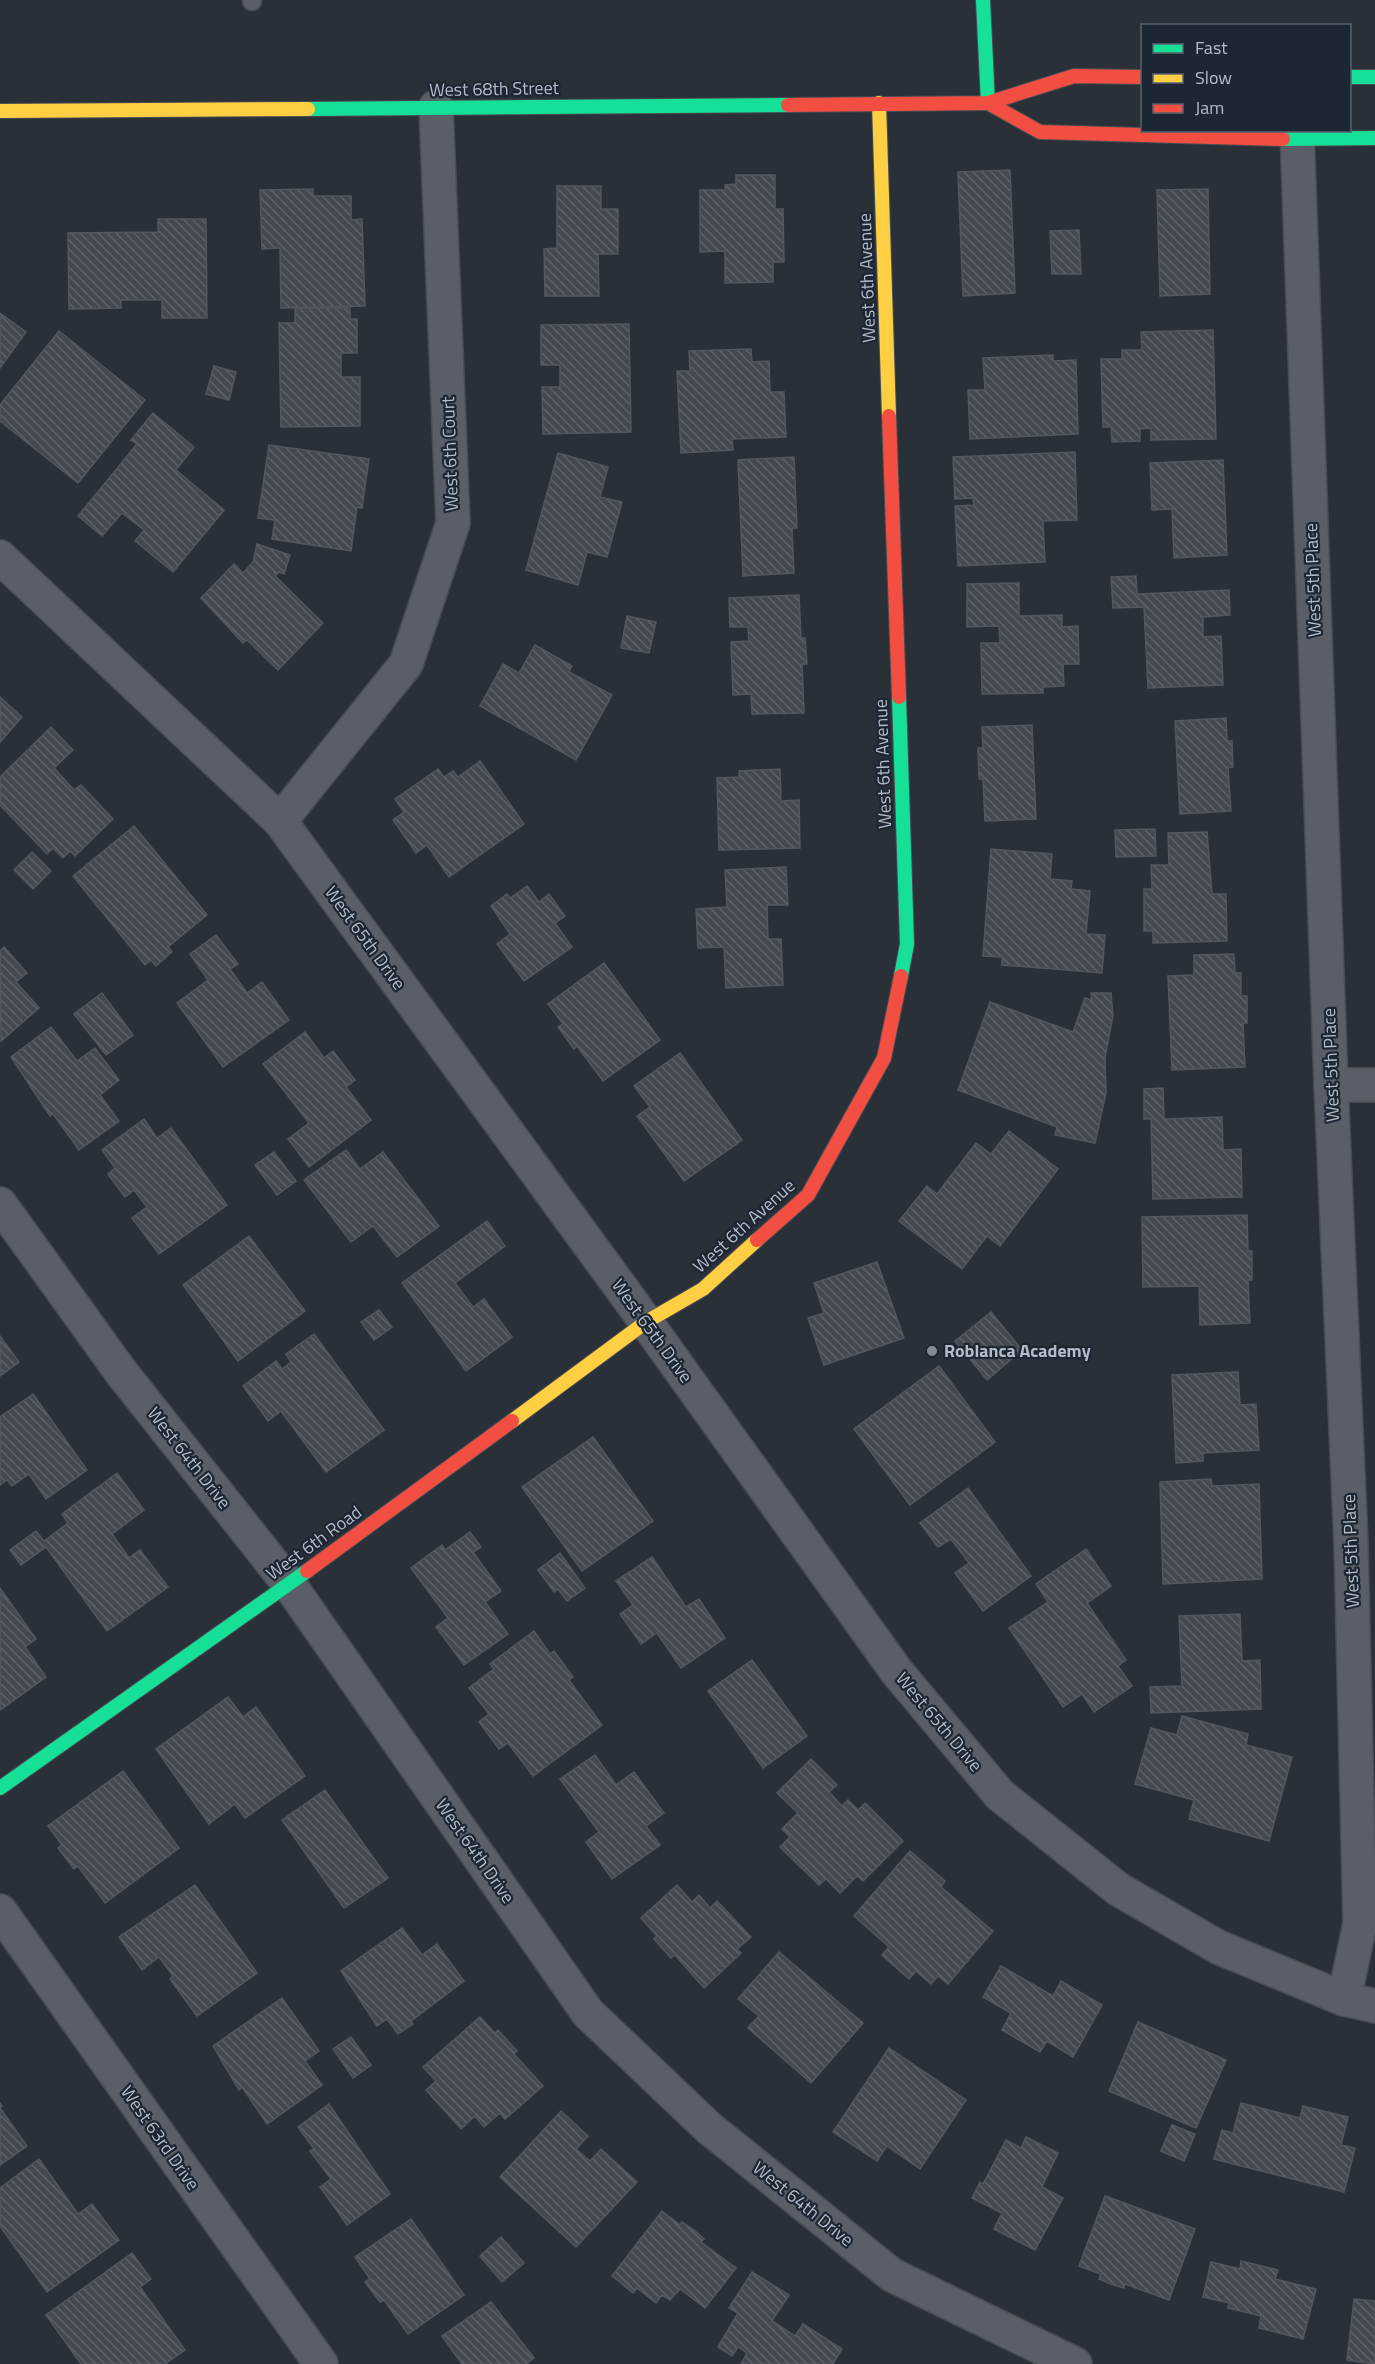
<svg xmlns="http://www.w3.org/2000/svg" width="1375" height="2364" font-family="'Titillium Web',sans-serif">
	<defs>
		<pattern id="building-back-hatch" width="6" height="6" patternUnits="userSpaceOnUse" patternTransform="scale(1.5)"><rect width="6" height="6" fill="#444950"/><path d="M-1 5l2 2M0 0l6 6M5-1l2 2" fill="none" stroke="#5d6168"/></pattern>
	</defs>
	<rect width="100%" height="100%" fill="#2a3038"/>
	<!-- building -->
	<g fill="url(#building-back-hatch)" stroke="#52575f" stroke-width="1.5">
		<polygon points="1010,170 1015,293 963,296 958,172"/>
		<polygon points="736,175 775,175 775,209 783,209 784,262 773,262 773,282 725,283 725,251 700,252 700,190 725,190 725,185 736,184"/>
		<polygon points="557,186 601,186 601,209 618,209 618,254 598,254 599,296 545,296 544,249 557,248"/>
		<polygon points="313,189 313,196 351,196 351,220 362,219 365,306 281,308 280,248 262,249 260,190"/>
		<polygon points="1208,189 1210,294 1160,296 1157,190"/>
		<polygon points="158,219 206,219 207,318 162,318 162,300 121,300 121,308 69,309 68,233 158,232"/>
		<polygon points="1079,230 1081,274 1052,274 1050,231"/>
		<polygon points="295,308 350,308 350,319 357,319 357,353 341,353 341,377 360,377 360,426 281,427 279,323 295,323"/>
		<polygon points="0,313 26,332 0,368"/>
		<polygon points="629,324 631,432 543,434 542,387 560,387 560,365 541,365 541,325"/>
		<polygon points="1213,330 1216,439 1151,440 1151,428 1140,429 1140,441 1112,442 1111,427 1103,427 1101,359 1122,359 1122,350 1142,350 1141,332"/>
		<polygon points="59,331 145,400 78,483 0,421 0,405"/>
		<polygon points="751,349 752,362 769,361 770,392 784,392 786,437 732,439 733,450 681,453 677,371 690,371 689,351"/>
		<polygon points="1053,355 1053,361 1076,360 1078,434 970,439 968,390 985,390 983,358"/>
		<polygon points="214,366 236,372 229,400 206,394"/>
		<polygon points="153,413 194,447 176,470 224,510 173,572 135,541 144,530 122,513 102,536 78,516 137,444 131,440"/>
		<polygon points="269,445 369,459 362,508 357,507 351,551 272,539 275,520 258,518"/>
		<polygon points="1075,452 1077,520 1043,521 1045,562 958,566 955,506 974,505 973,498 955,499 953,457"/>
		<polygon points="558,453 608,467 600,497 622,502 607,557 587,552 578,585 526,570"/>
		<polygon points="794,457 797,528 792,528 794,573 743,576 738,460"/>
		<polygon points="1223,460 1227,555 1174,558 1172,509 1152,510 1150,463"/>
		<polygon points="257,544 290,555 284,574 279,572 275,576 323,623 278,670 247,640 243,643 201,598 234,564 243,573 253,562"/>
		<polygon points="1136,576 1137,594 1229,590 1230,615 1203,617 1203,637 1221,636 1223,685 1148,688 1144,607 1113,608 1111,577"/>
		<polygon points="1019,583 1019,616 1062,615 1062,627 1078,626 1079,664 1063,664 1064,686 1043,687 1043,693 982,694 981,643 1000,643 999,626 967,627 967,584"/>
		<polygon points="799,595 801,638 805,638 807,664 802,664 804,713 752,714 751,694 733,695 731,642 749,641 748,627 730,627 729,598"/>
		<polygon points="627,616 656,622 649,653 621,648"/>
		<polygon points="535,645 572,666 569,672 612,695 576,760 480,706 503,664 519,673"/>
		<polygon points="0,697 22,717 0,742"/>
		<polygon points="1226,718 1227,741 1232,741 1233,767 1228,768 1231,811 1180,814 1175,721"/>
		<polygon points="1032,725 1036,819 985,821 983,779 979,779 978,748 983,748 982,727"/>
		<polygon points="51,727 73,750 54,768 74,790 81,785 113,819 75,856 70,851 63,858 53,848 47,854 0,805 0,777"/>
		<polygon points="480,761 524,824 449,877 427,845 416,853 393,820 404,812 395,799 438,769 444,777 453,771 458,777"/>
		<polygon points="780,769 781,801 799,800 800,848 719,850 717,778 739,777 739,771"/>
		<polygon points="134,826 207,915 168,947 172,952 156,966 151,960 145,965 73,876"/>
		<polygon points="1155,829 1156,856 1116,857 1115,830"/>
		<polygon points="1207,832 1212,894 1226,894 1227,941 1153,943 1153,931 1144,931 1144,889 1152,889 1151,865 1169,865 1168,833"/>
		<polygon points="991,849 1052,854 1050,879 1072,881 1071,889 1090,891 1086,934 1105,935 1102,973 1002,965 1002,957 983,956"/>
		<polygon points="32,852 51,871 33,889 14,870"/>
		<polygon points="786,867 788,905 767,905 768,939 781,939 783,985 726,988 724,947 698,948 696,909 727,907 725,870"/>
		<polygon points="527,886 539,902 549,894 565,916 555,923 572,947 524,981 497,944 510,934 491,906 507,894 510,898"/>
		<polygon points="216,935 238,964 230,969 247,993 262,982 289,1020 223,1067 177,1003 208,980 190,954"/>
		<polygon points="4,947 27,973 16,982 39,1008 1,1041 0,951"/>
		<polygon points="1234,954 1235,973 1241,973 1241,996 1247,996 1247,1023 1243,1023 1245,1067 1172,1070 1168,976 1194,975 1194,955"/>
		<polygon points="604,963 660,1040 603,1081 577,1046 574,1049 558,1027 563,1024 548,1004"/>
		<polygon points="102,993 133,1035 106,1055 74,1014"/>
		<polygon points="1091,993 1111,993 1113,1016 1105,1057 1106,1093 1095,1143 1055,1135 1057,1127 958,1090 990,1002 1073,1032 1085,998 1092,1000"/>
		<polygon points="51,1027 77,1061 95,1048 119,1080 100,1095 119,1121 79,1150 53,1114 50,1116 11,1057"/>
		<polygon points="305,1032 324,1058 333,1051 355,1080 346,1087 371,1120 309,1167 288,1139 309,1123 263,1064"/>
		<polygon points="680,1053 742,1140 684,1181 637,1116 650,1107 634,1086"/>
		<polygon points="1163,1088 1164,1119 1222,1117 1223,1150 1241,1149 1242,1197 1153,1199 1151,1119 1144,1119 1144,1089"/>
		<polygon points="144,1119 157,1138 171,1128 227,1205 159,1254 132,1218 147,1207 134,1190 125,1197 108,1174 115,1168 102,1150"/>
		<polygon points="1009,1131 1058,1169 1000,1246 987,1236 962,1269 899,1221 927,1186 937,1194 976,1143 991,1154"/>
		<polygon points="346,1150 360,1169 383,1152 439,1226 397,1257 373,1226 351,1242 304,1180"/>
		<polygon points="274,1152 296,1181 277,1195 255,1165"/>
		<polygon points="1247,1215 1248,1251 1252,1251 1252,1280 1248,1280 1250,1323 1200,1325 1199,1286 1143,1287 1142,1217"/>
		<polygon points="487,1221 505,1246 455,1283 473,1307 484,1299 512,1337 466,1371 402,1283"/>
		<polygon points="249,1236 305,1311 238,1361 183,1285"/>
		<polygon points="877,1262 904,1338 824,1365 808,1318 824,1313 814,1283"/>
		<polygon points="379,1310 392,1327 374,1340 361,1322"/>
		<polygon points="991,1312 1022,1350 987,1380 955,1341"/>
		<polygon points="314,1334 384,1430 326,1472 281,1411 268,1421 243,1386 276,1361 282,1369 291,1362 286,1354"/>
		<polygon points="0,1336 19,1362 0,1376"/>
		<polygon points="939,1366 995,1442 910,1505 854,1429"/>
		<polygon points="1238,1372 1240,1405 1256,1404 1259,1450 1203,1453 1203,1461 1176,1463 1172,1375"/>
		<polygon points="33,1394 87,1470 46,1499 29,1474 12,1486 7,1480 0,1485 0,1417"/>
		<polygon points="593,1437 653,1521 582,1571 522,1487"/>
		<polygon points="117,1473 144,1510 112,1534 129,1558 140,1550 168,1587 107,1631 46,1547 21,1565 10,1550 36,1531 44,1541 68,1523 62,1514"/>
		<polygon points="1211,1479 1212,1486 1259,1484 1262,1579 1163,1584 1160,1482"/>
		<polygon points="968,1488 1031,1576 983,1611 955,1573 969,1563 951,1539 938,1547 920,1523"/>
		<polygon points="470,1532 481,1547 473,1552 501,1591 485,1602 508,1634 464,1665 436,1627 448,1618 411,1568 442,1545 445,1550"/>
		<polygon points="1086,1549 1111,1586 1087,1603 1126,1660 1118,1666 1132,1686 1094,1712 1082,1694 1063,1707 1009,1628 1048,1602 1036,1584"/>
		<polygon points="560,1553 585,1588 567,1601 558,1589 554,1592 538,1570"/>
		<polygon points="652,1557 686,1607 699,1599 725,1638 681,1668 657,1633 641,1644 620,1614 633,1605 616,1581"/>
		<polygon points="0,1588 36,1639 25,1647 46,1677 0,1710"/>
		<polygon points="1240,1614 1242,1661 1260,1660 1261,1709 1151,1713 1150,1687 1182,1686 1179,1616"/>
		<polygon points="534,1631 550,1654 554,1651 573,1677 569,1680 602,1725 533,1776 508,1743 499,1749 479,1722 489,1714 469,1688 494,1669 490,1664"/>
		<polygon points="752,1660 807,1736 763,1768 708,1691"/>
		<polygon points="228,1697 243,1717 256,1707 305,1776 245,1818 235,1804 209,1824 156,1749"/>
		<polygon points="1182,1716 1248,1734 1246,1745 1292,1757 1269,1841 1189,1819 1194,1800 1135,1784 1151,1728 1177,1735"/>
		<polygon points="595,1755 616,1785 634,1772 664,1813 646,1826 660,1845 612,1879 586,1842 599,1832 560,1779"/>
		<polygon points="811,1759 837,1785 829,1792 842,1806 848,1800 858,1810 865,1803 903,1841 863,1881 857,1876 840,1893 826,1879 819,1885 780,1847 790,1837 782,1829 798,1813 777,1793"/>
		<polygon points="123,1771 179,1848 105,1903 78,1866 74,1869 58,1848 62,1845 48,1826"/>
		<polygon points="325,1790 388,1878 344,1908 282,1820"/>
		<polygon points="910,1851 945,1881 941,1887 993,1931 948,1984 938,1976 931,1984 916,1971 909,1979 882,1955 889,1947 854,1916"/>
		<polygon points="195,1885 257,1973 197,2016 170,1979 173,1976 159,1957 142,1970 119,1937"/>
		<polygon points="677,1885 692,1902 699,1895 710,1908 717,1901 751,1937 737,1949 741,1953 704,1988 675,1955 671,1958 654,1939 657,1936 641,1918"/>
		<polygon points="402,1928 422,1955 437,1944 464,1981 411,2021 413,2024 398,2034 387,2019 377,2026 341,1971"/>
		<polygon points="779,1952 863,2023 811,2083 748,2028 759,2016 738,1999"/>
		<polygon points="1001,1966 1053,1996 1061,1981 1102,2005 1073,2057 1047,2041 1040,2052 1002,2030 1011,2013 983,1997"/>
		<polygon points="282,1998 319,2051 305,2061 322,2085 267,2124 242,2087 239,2090 213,2046"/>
		<polygon points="480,2017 495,2033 498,2030 517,2051 514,2054 543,2086 505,2119 500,2113 484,2127 475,2116 461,2129 426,2090 436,2081 423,2067"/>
		<polygon points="1138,2022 1226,2060 1196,2128 1109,2091"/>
		<polygon points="351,2037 371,2065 353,2078 333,2049"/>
		<polygon points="889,2048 966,2100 920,2169 887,2146 877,2161 833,2132"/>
		<polygon points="0,2103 2,2106 0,2108 27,2146 0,2165"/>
		<polygon points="1241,2103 1300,2118 1303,2106 1348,2117 1341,2145 1355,2148 1344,2192 1214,2159 1222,2130 1233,2133"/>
		<polygon points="329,2104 390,2194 347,2225 320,2187 331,2179 310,2151 314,2149 298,2127"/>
		<polygon points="561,2111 588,2136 576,2149 590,2161 601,2149 637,2182 576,2247 500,2177"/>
		<polygon points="1172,2125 1195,2134 1184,2161 1161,2151"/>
		<polygon points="1026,2137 1058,2153 1042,2187 1063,2198 1035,2250 994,2229 1002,2213 972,2198 980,2182 983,2184 1006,2140 1021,2148"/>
		<polygon points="39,2159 78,2214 92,2204 119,2240 47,2292 0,2226 0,2188"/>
		<polygon points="1105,2196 1195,2229 1169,2300 1125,2284 1124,2288 1111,2284 1099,2279 1101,2274 1079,2266"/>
		<polygon points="662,2211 680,2225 682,2222 694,2230 704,2239 701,2242 736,2268 705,2308 680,2289 670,2300 662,2295 656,2303 637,2288 633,2293 612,2276"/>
		<polygon points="411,2219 464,2295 408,2334 384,2300 380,2302 365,2282 370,2279 355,2257"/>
		<polygon points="501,2237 524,2263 502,2282 480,2256"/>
		<polygon points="132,2253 151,2279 140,2287 185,2350 165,2364 81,2364 46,2315"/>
		<polygon points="1241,2261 1278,2270 1275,2279 1316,2289 1303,2339 1259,2328 1261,2316 1228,2308 1229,2303 1203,2297 1211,2262 1240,2269"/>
		<polygon points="752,2272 789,2295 772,2321 795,2336 803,2324 842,2349 833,2364 741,2364 747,2353 738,2347 732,2356 718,2347 738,2313 729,2308"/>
		<polygon points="1354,2299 1375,2301 1375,2364 1347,2360"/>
		<polygon points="491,2302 534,2358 526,2364 462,2364 442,2336"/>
	</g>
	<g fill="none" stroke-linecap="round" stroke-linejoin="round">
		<defs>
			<polyline id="lane" points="252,0 252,1"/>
			<g id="street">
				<polyline points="1297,130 1331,1085 1351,1544 1360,1924 1344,1999"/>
				<polyline points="0,557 280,821 646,1322 897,1672 1000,1795 1118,1889 1218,1947 1344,1999 1375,2006"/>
				<polyline points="280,821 406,664 453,523 436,107"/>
				<polyline points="1331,1085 1375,1085"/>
				<polyline points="0,1204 121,1372 289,1584 588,2013 709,2128 892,2275 1075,2364"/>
				<polyline points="0,1911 321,2364"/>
			</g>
			<g id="fast">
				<polyline points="983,0 988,103"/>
				<polyline points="1350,77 1375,77"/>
				<polyline points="308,109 788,105"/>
				<polyline points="1283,139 1375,138"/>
				<polyline points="899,697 907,944 901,976"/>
				<polyline points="0,1788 307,1571"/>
			</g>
			<g id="slow">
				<polyline points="879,103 889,416"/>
				<polyline points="0,111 308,109"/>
				<polyline points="512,1421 646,1322 703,1289 757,1240"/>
			</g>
			<g id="jam">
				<polyline points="988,103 1040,132 1283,139"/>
				<polyline points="788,105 988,103 1074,76 1142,77"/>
				<polyline points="889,416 899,697"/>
				<polyline points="757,1240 808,1195 884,1058 901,976"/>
				<polyline points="307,1571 512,1421"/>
			</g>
		</defs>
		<!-- lane casing -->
		<use href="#lane" stroke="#484c53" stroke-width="21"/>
		<!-- street casing -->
		<use href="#street" stroke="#484c53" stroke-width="36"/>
		<!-- fast casing -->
		<use href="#fast" stroke="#484c53" stroke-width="16"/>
		<!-- slow casing -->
		<use href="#slow" stroke="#484c53" stroke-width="16"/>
		<!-- jam casing -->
		<use href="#jam" stroke="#484c53" stroke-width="16"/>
		<!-- lane -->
		<use href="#lane" stroke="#5a5e66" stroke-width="18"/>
		<!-- street -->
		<use href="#street" stroke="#5a5e66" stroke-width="33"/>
		<!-- fast -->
		<use href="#fast" stroke="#16e098" stroke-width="14"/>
		<!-- slow -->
		<use href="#slow" stroke="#ffcf43" stroke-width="14"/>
		<!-- jam -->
		<use href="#jam" stroke="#f24e42" stroke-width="14"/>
	</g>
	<!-- markers -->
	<circle fill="#848b96" stroke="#1d2633" stroke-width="2" cx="932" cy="1351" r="6"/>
	<g text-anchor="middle" stroke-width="4.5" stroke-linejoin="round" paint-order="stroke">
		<!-- street labels -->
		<g font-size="18" fill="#b4bcc9" stroke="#1d2633">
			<text transform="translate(494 89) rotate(-1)" y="6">West 68th Street</text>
			<text transform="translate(867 278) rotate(-92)" y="6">West 6th Avenue</text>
			<text transform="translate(450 454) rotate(-92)" y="6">West 6th Court</text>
			<text transform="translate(1313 580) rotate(-92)" y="6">West 5th Place</text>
			<text transform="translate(883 764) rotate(-92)" y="6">West 6th Avenue</text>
			<text transform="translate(365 938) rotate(54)" y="6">West 65th Drive</text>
			<text transform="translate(1331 1065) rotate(-92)" y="6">West 5th Place</text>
			<text transform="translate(744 1226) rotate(-42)" y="6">West 6th Avenue</text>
			<text transform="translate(652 1331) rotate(54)" y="6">West 65th Drive</text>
			<text transform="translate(189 1458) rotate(52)" y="6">West 64th Drive</text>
			<text transform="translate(314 1543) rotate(-36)" y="6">West 6th Road</text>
			<text transform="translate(1351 1551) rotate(-92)" y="6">West 5th Place</text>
			<text transform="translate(939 1722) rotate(50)" y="6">West 65th Drive</text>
			<text transform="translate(475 1851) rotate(55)" y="6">West 64th Drive</text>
			<text transform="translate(160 2138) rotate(55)" y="6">West 63rd Drive</text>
			<text transform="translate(803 2204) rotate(39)" y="6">West 64th Drive</text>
		</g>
		<!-- poi labels -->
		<g font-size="18" font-weight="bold" fill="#b4bcc9" stroke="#1d2633" text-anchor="start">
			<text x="944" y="1357">Roblanca Academy</text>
		</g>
	</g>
	<!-- legend -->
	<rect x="1141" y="24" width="210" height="108" fill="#1d2633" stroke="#59626f" stroke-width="1.5"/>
	<rect x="1153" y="44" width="30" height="9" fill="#16e098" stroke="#59626f" stroke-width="1.5"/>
	<text x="1195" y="54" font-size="18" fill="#b4bcc9">Fast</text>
	<rect x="1153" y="74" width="30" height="9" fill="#ffcf43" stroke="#59626f" stroke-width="1.5"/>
	<text x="1195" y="84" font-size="18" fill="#b4bcc9">Slow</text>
	<rect x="1153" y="104" width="30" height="9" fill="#f24e42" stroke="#59626f" stroke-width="1.5"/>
	<text x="1195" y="114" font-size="18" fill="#b4bcc9">Jam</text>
</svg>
